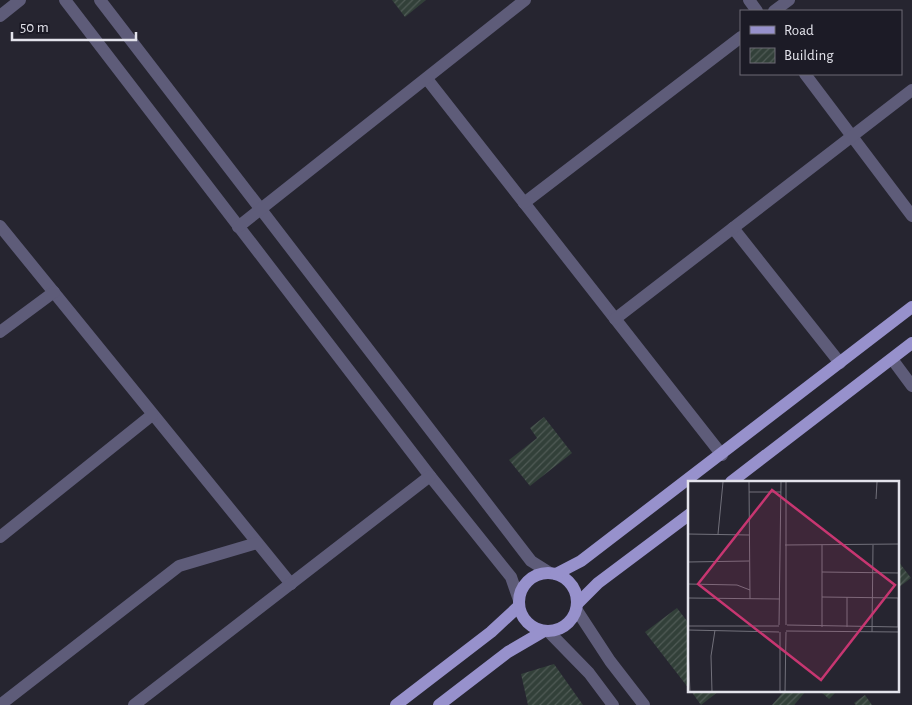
<svg xmlns="http://www.w3.org/2000/svg" width="912" height="705" font-family="'Alegreya Sans',sans-serif">
	<defs>
		<pattern id="building-hatch" width="6" height="6" patternUnits="userSpaceOnUse" patternTransform="scale(1.25)"><rect width="6" height="6" fill="#324039"/><path d="M-1 1l2-2M0 6l6-6M5 7l2-2" fill="none" stroke="#505b56"/></pattern>
	</defs>
	<rect width="100%" height="100%" fill="#262530"/>
	<!-- building -->
	<g fill="url(#building-hatch)">
		<polygon points="392,0 426,0 405,17"/>
		<polygon points="544,417 572,453 530,486 509,460 537,438 530,428"/>
		<polygon points="898,561 911,578 898,588"/>
		<polygon points="677,608 690,625 690,690 645,632"/>
		<polygon points="554,664 583,705 528,705 521,674"/>
		<polygon points="691,691 719,691 701,705"/>
		<polygon points="784,691 806,691 794,705 772,705"/>
		<polygon points="820,691 837,691 829,699"/>
		<polygon points="865,695 872,705 856,705 854,703"/>
	</g>
	<g fill="none" stroke-linecap="round" stroke-linejoin="round">
		<!-- minor -->
		<g stroke="#5e5c79" stroke-width="12">
			<polyline points="65,0 430,476 511,577 519,600"/>
			<polyline points="100,0 531,561 550,573"/>
			<polyline points="749,0 757,11"/>
			<polyline points="774,11 789,0"/>
			<polyline points="0,16 20,0"/>
			<polyline points="805,74 912,216"/>
			<polyline points="427,79 722,455"/>
			<polyline points="524,203 741,37"/>
			<polyline points="0,226 291,584"/>
			<polyline points="238,227 525,0"/>
			<polyline points="733,228 840,363"/>
			<polyline points="615,319 912,90"/>
			<polyline points="0,332 54,292"/>
			<polyline points="892,359 912,386"/>
			<polyline points="0,537 152,415"/>
			<polyline points="576,609 610,661 644,705"/>
			<polyline points="548,631 589,673 613,705"/>
			<polyline points="0,705 179,566 257,543"/>
			<polyline points="134,705 430,476"/>
		</g>
		<!-- major -->
		<g stroke="#9791cc" stroke-width="12">
			<polyline points="731,482 912,343"/>
			<circle cx="548" cy="602" r="29"/>
			<polyline points="556,574 581,561 912,307"/>
			<polyline points="577,604 598,583 690,514"/>
			<polyline points="396,705 491,632 519,606"/>
			<polyline points="439,705 508,652 544,631"/>
		</g>
	</g>
	<!-- overview -->
	<g transform="translate(688 481)">
		<rect width="211" height="211" fill="#262530"/>
		<path fill="none" stroke="#72717b" stroke-width="1" d="M61 1 62 118M98 1V144M61 11H93M188 18 189 1M0 53 61 54M30 53 35 1M97 64 212 63M134 64V146M0 81 61 80M134 91 212 92M0 103 49 104 62 109M134 116 212 117M159 116V146M0 117 92 118M91 144 93 1M99 144 212 146M0 145H91M210 146V117M0 149 91 151M98 150 212 151M92 151V211M184 151 185 64M0 166 2 211M24 211 23 175 27 149M97 211 98 151"/>
		<path fill="#c73671" fill-opacity="0.15" stroke="#c73671" stroke-width="2.5" d="M84 9 207 104 133 199 10 103Z"/>
		<rect width="211" height="211" fill="none" stroke="#e3e3eb" stroke-width="2.5"/>
	</g>
	<!-- legend -->
	<rect x="740" y="10" width="162" height="65" fill="#1c1b26" stroke="#6c6b75"/>
	<rect x="750" y="26" width="25" height="8" fill="#9791cc" stroke="#6c6b75"/>
	<text x="784" y="35" font-size="15" fill="#e3e3eb">Road</text>
	<rect x="750" y="48" width="25" height="15" fill="url(#building-hatch)" stroke="#6c6b75"/>
	<text x="784" y="60" font-size="15" fill="#e3e3eb">Building</text>
	<!-- scale -->
	<path d="M12 32v8h124v-8" fill="none" stroke="#e3e3eb" stroke-width="2.5"/>
	<text x="20" y="32" font-size="15" fill="#e3e3eb" stroke="#1c1b26" stroke-width="4" paint-order="stroke">50 m</text>
</svg>
